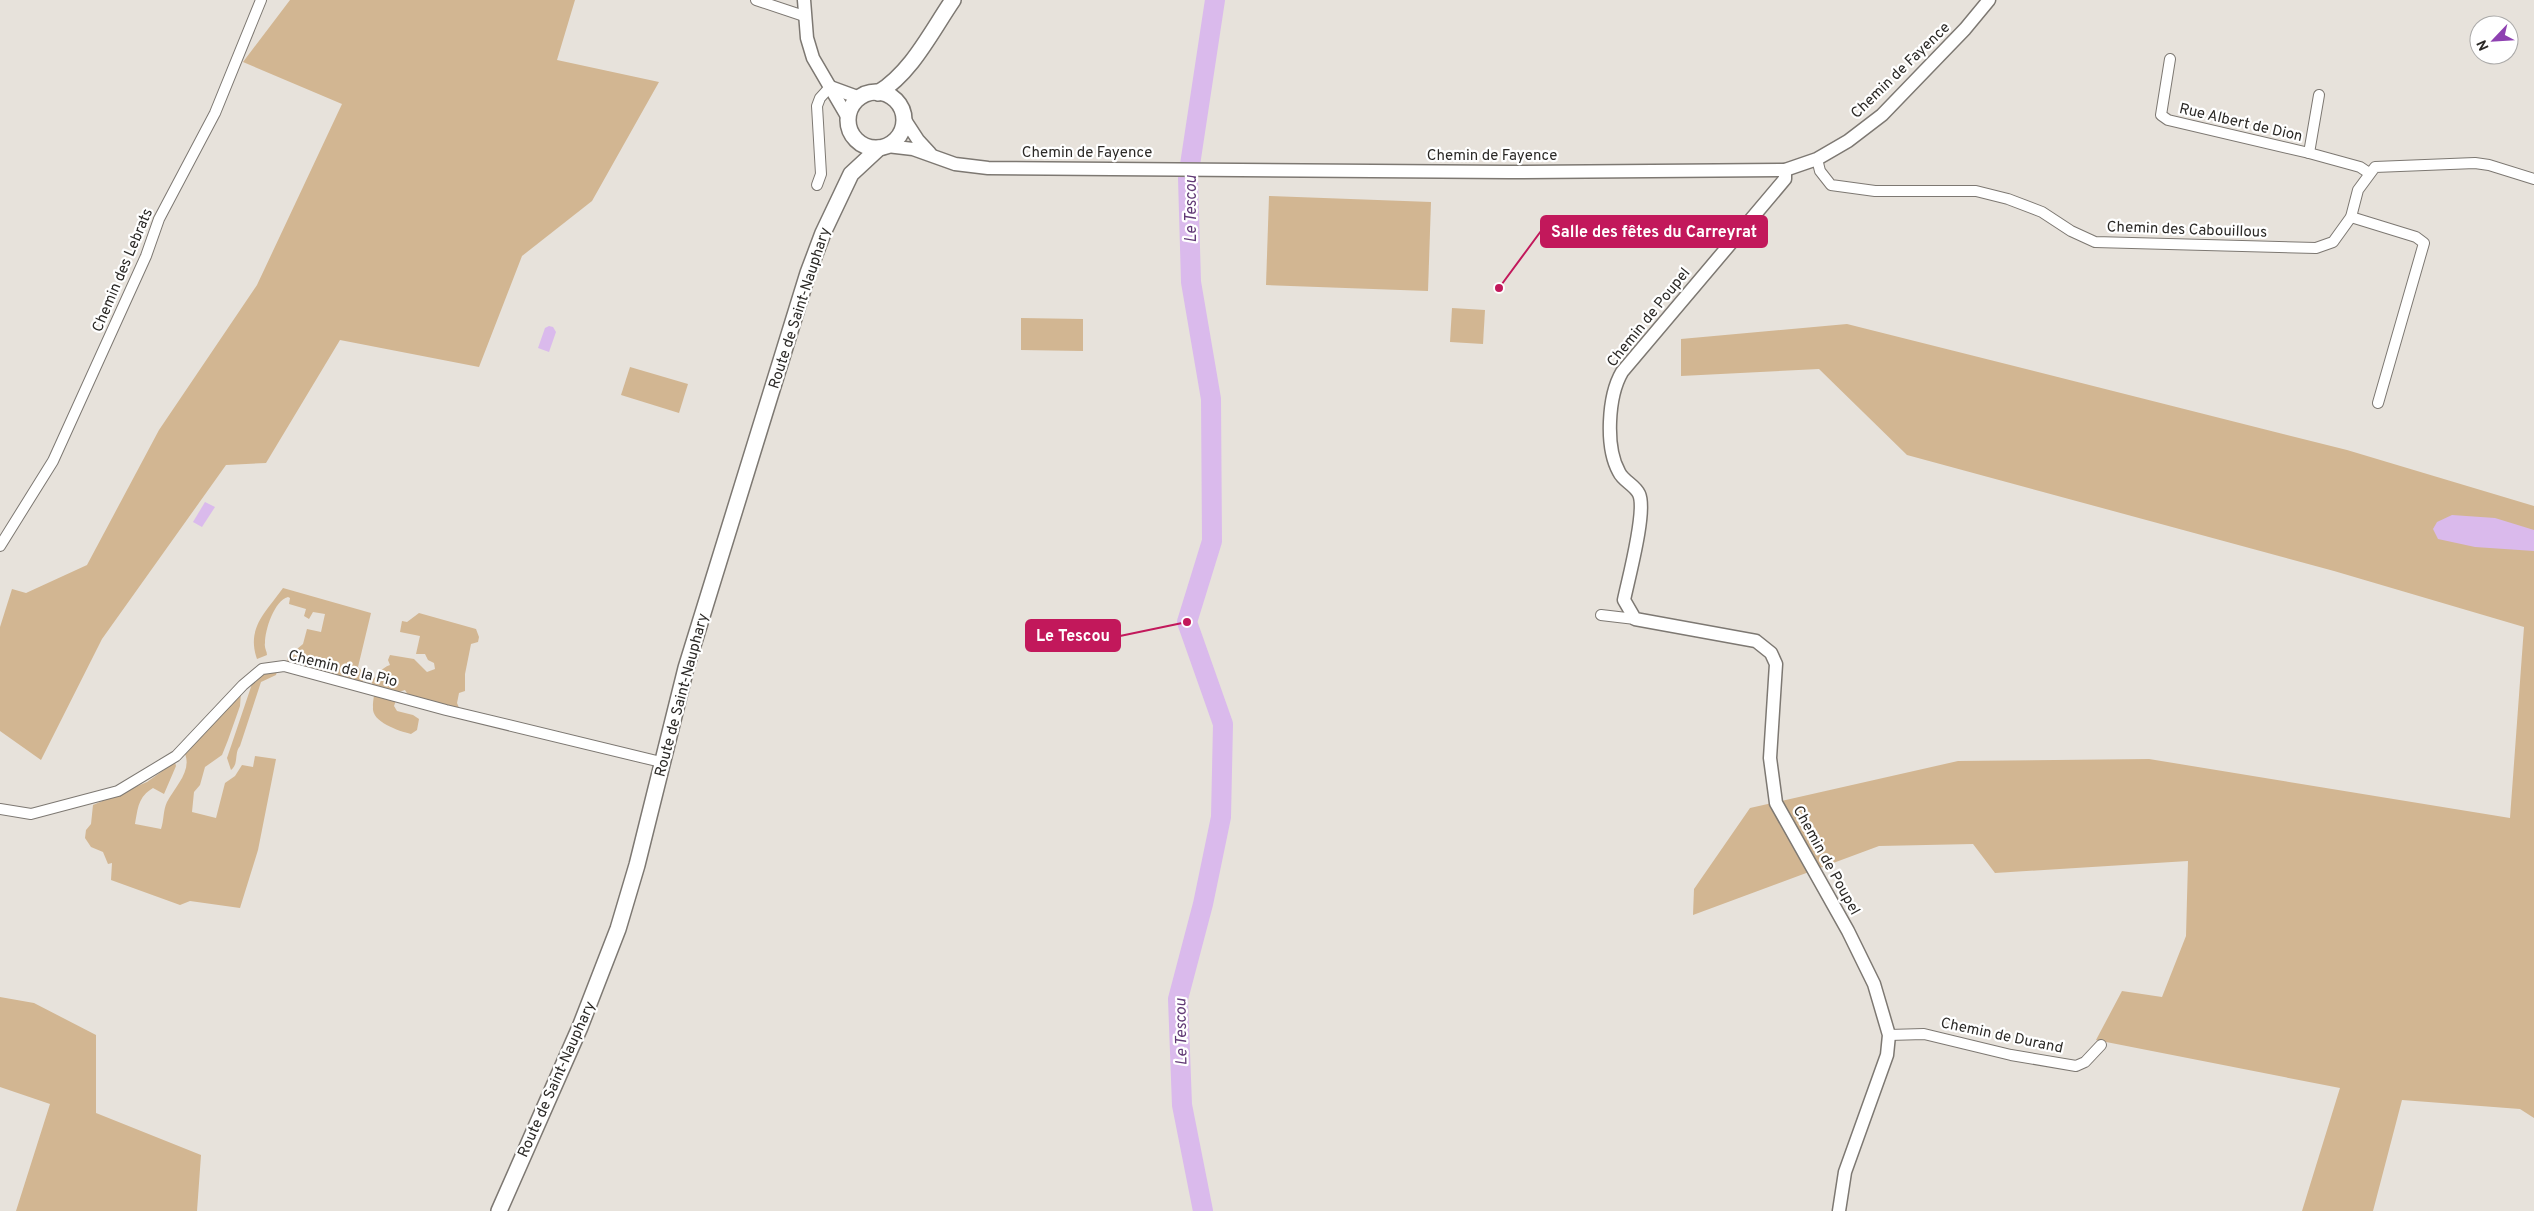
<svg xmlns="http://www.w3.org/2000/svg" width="2534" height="1211" font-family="Overpass,sans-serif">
	<rect width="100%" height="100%" fill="#e7e2db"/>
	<!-- green -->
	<g fill="#d2b692">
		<polygon points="290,0 575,0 557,60 659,82 592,201 522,256 479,367 340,340 266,463 226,465 102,639 41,760 0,731 0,627 12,589 26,593 87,565 159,430 257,285 342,104 243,62"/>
		<polygon points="1269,196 1431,202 1428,291 1266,285"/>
		<polygon points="1452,308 1485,310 1483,344 1450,342"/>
		<polygon points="1021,318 1083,319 1083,351 1021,350"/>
		<polygon points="1847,324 2347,450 2534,506 2534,1118 2520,1109 2402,1100 2373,1211 2302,1211 2340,1088 2096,1040 2122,991 2162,997 2186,936 2188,861 1995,873 1973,844 1879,846 1693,915 1694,889 1750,808 1958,761 2149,759 2510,818 2524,627 2334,571 1907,455 1819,369 1681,376 1681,339"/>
		<polygon points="630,367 688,384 679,413 621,395"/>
		<path d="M283 588 371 613 358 667 363 672V682L288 663 287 657 290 654 298 655 297 649 303 644 307 629 321 632 325 614 313 612 309 619 304 616 306 609 289 604 290 598 288 597C274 601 265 630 265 643 264 648 267 651 267 655L257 659C246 628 266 612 283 588Z"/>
		<path d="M419 613 476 629 479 637 478 642 471 644 465 674V691L459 693 457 703 460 710 420 708 414 705 405 690 399 692 394 706 397 711 413 715 419 719 417 730 411 734C399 731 371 722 373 707 373 695 377 692 371 681 378 675 381 668 390 665L388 660 390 655 414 659 427 672 435 669 434 663 428 660 425 654H416L420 636 400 632 402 621 407 622Z"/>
		<path d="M277 671 276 675 261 682 240 746C234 753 239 764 231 770L227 758 253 681 266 673Z"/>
		<path d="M241 693 240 706 228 740 222 755 205 767 200 785 194 792 192 812 216 818 225 783 235 776 242 765 253 767 255 756 276 759 258 850 240 908 190 901 180 905 111 880 112 863 108 864 103 852 91 847 85 838 86 830 91 824 93 805 147 782 175 762 176 766 164 794 153 788C138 797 138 808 135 824L161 829C164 821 163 810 167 802 175 787 192 771 185 754Z"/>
		<polygon points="0,997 34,1003 96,1035 96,1113 201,1155 197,1211 16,1211 50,1104 0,1087"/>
	</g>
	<!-- water -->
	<g fill="#dabaec">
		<polygon points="549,326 553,327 556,332 549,352 538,348 545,328"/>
		<polygon points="205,502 215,507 202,527 193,522"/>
		<polygon points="2452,515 2495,518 2534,530 2534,551 2475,547 2438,539 2433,529 2437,522"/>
	</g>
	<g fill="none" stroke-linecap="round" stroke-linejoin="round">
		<!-- river -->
		<polyline stroke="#dabaec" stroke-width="20" points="1203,1211 1182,1105 1178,999 1203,904 1221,817 1223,724 1187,622 1212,541 1211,399 1191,282 1188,178 1215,0"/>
		<defs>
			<g id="minor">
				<polyline points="756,0 804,16"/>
				<polyline points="2170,59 2161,115 2168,120 2309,153 2360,167 2369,173"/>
				<polyline points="2309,153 2319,95"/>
				<polyline points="1817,159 1820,171 1831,185 1875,191 1976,191 2008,199 2042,212 2071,231 2095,242 2316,248 2333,242 2351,217 2358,190 2375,167 2475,163 2489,165 2534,179"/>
				<polyline points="817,185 821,174 817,106 820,98 830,87"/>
				<polyline points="2351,217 2416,237 2424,243 2378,403"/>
				<polyline points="0,546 53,461 146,256 159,219 215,113 261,0"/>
				<polyline points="1601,615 1635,619"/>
				<polyline points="0,809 31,814 118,791 176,756 243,685 262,669 284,666 446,710 661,762"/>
				<polyline points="1889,1035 1924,1034 2011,1055 2076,1066 2085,1062 2101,1045"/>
			</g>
			<g id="tertiary">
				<polyline points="804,0 807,38 813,58 848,118"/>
				<polyline points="830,87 860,98"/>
				<polyline points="903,117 918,140 930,153"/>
				<polyline points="887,146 913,149 955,164 988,168 1509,172 1785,170 1817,159 1848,141 1882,115 1965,29 1989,0"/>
				<path d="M1785 170V179L1622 372C1608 396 1605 447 1619 472 1623 481 1635 485 1639 494 1647 511 1628 580 1624 600L1635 619 1756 641 1771 653 1776 664 1770 758 1776 803 1848 931 1874 984 1889 1035 1887 1055 1845 1172 1839 1211"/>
			</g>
			<g id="primary">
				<circle cx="876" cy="120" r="28"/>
				<path d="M878 93C912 72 931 32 953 0"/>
				<polyline points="499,1211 580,1027 618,929 637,865 686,668 808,273 823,233 851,174 879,148"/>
			</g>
		</defs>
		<!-- minor casing -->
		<use href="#minor" stroke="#7d7872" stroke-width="12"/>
		<!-- tertiary casing -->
		<use href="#tertiary" stroke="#7d7872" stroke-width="15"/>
		<!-- primary casing -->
		<use href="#primary" stroke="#7d7872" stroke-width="18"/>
		<!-- minor -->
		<use href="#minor" stroke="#fff" stroke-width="10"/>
		<!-- tertiary -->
		<use href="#tertiary" stroke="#fff" stroke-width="12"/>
		<!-- primary -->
		<use href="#primary" stroke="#fff" stroke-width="15"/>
	</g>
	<g text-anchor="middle" stroke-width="4.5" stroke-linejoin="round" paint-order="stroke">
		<!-- street labels -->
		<g font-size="15" fill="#2b2926" stroke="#fff">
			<text transform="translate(1900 70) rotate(-44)" y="5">Chemin de Fayence</text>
			<text transform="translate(2241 122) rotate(13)" y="5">Rue Albert de Dion</text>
			<text x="1087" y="157">Chemin de Fayence</text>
			<text x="1492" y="160">Chemin de Fayence</text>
			<text transform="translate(2187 229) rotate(2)" y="5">Chemin des Cabouillous</text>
			<text transform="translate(122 270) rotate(-67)" y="5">Chemin des Lebrats</text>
			<text transform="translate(799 308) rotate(-72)" y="5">Route de Saint-Nauphary</text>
			<text transform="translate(1648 317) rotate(-51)" y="5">Chemin de Poupel</text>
			<text transform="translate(343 668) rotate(14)" y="5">Chemin de la Pio</text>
			<text transform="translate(681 695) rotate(-75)" y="5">Route de Saint-Nauphary</text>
			<text transform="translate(1827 860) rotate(61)" y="5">Chemin de Poupel</text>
			<text transform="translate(2002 1035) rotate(12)" y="5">Chemin de Durand</text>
			<text transform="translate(556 1079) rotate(-66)" y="5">Route de Saint-Nauphary</text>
		</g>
		<!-- water labels -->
		<g font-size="16" font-style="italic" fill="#613975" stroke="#fff">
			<text transform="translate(1190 209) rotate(-90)" y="6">Le Tescou</text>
			<text transform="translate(1180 1032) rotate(-91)" y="6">Le Tescou</text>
		</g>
	</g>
	<!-- callouts -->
	<path fill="none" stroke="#c2185b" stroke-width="2" d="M1499 288L1541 231M1187 622L1120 636"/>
	<g fill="#c2185b" stroke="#fff" stroke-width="2">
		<circle cx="1499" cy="288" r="5"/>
		<circle cx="1187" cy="622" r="5"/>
	</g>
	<g fill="#c2185b" stroke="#c2185b" stroke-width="2">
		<rect x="1541" y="216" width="226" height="31" rx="5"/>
		<rect x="1026" y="620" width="94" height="31" rx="5"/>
	</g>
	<g font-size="16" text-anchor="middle" font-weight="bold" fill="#fff">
		<text x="1654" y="237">Salle des fêtes du Carreyrat</text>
		<text x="1073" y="641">Le Tescou</text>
	</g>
	<!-- north arrow -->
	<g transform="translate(2494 40) rotate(245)"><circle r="24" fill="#ffffff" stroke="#aaa9a8"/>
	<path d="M0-4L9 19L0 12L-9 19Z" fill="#8e41b1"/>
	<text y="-8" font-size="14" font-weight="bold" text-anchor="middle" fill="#2b2926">N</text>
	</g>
</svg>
